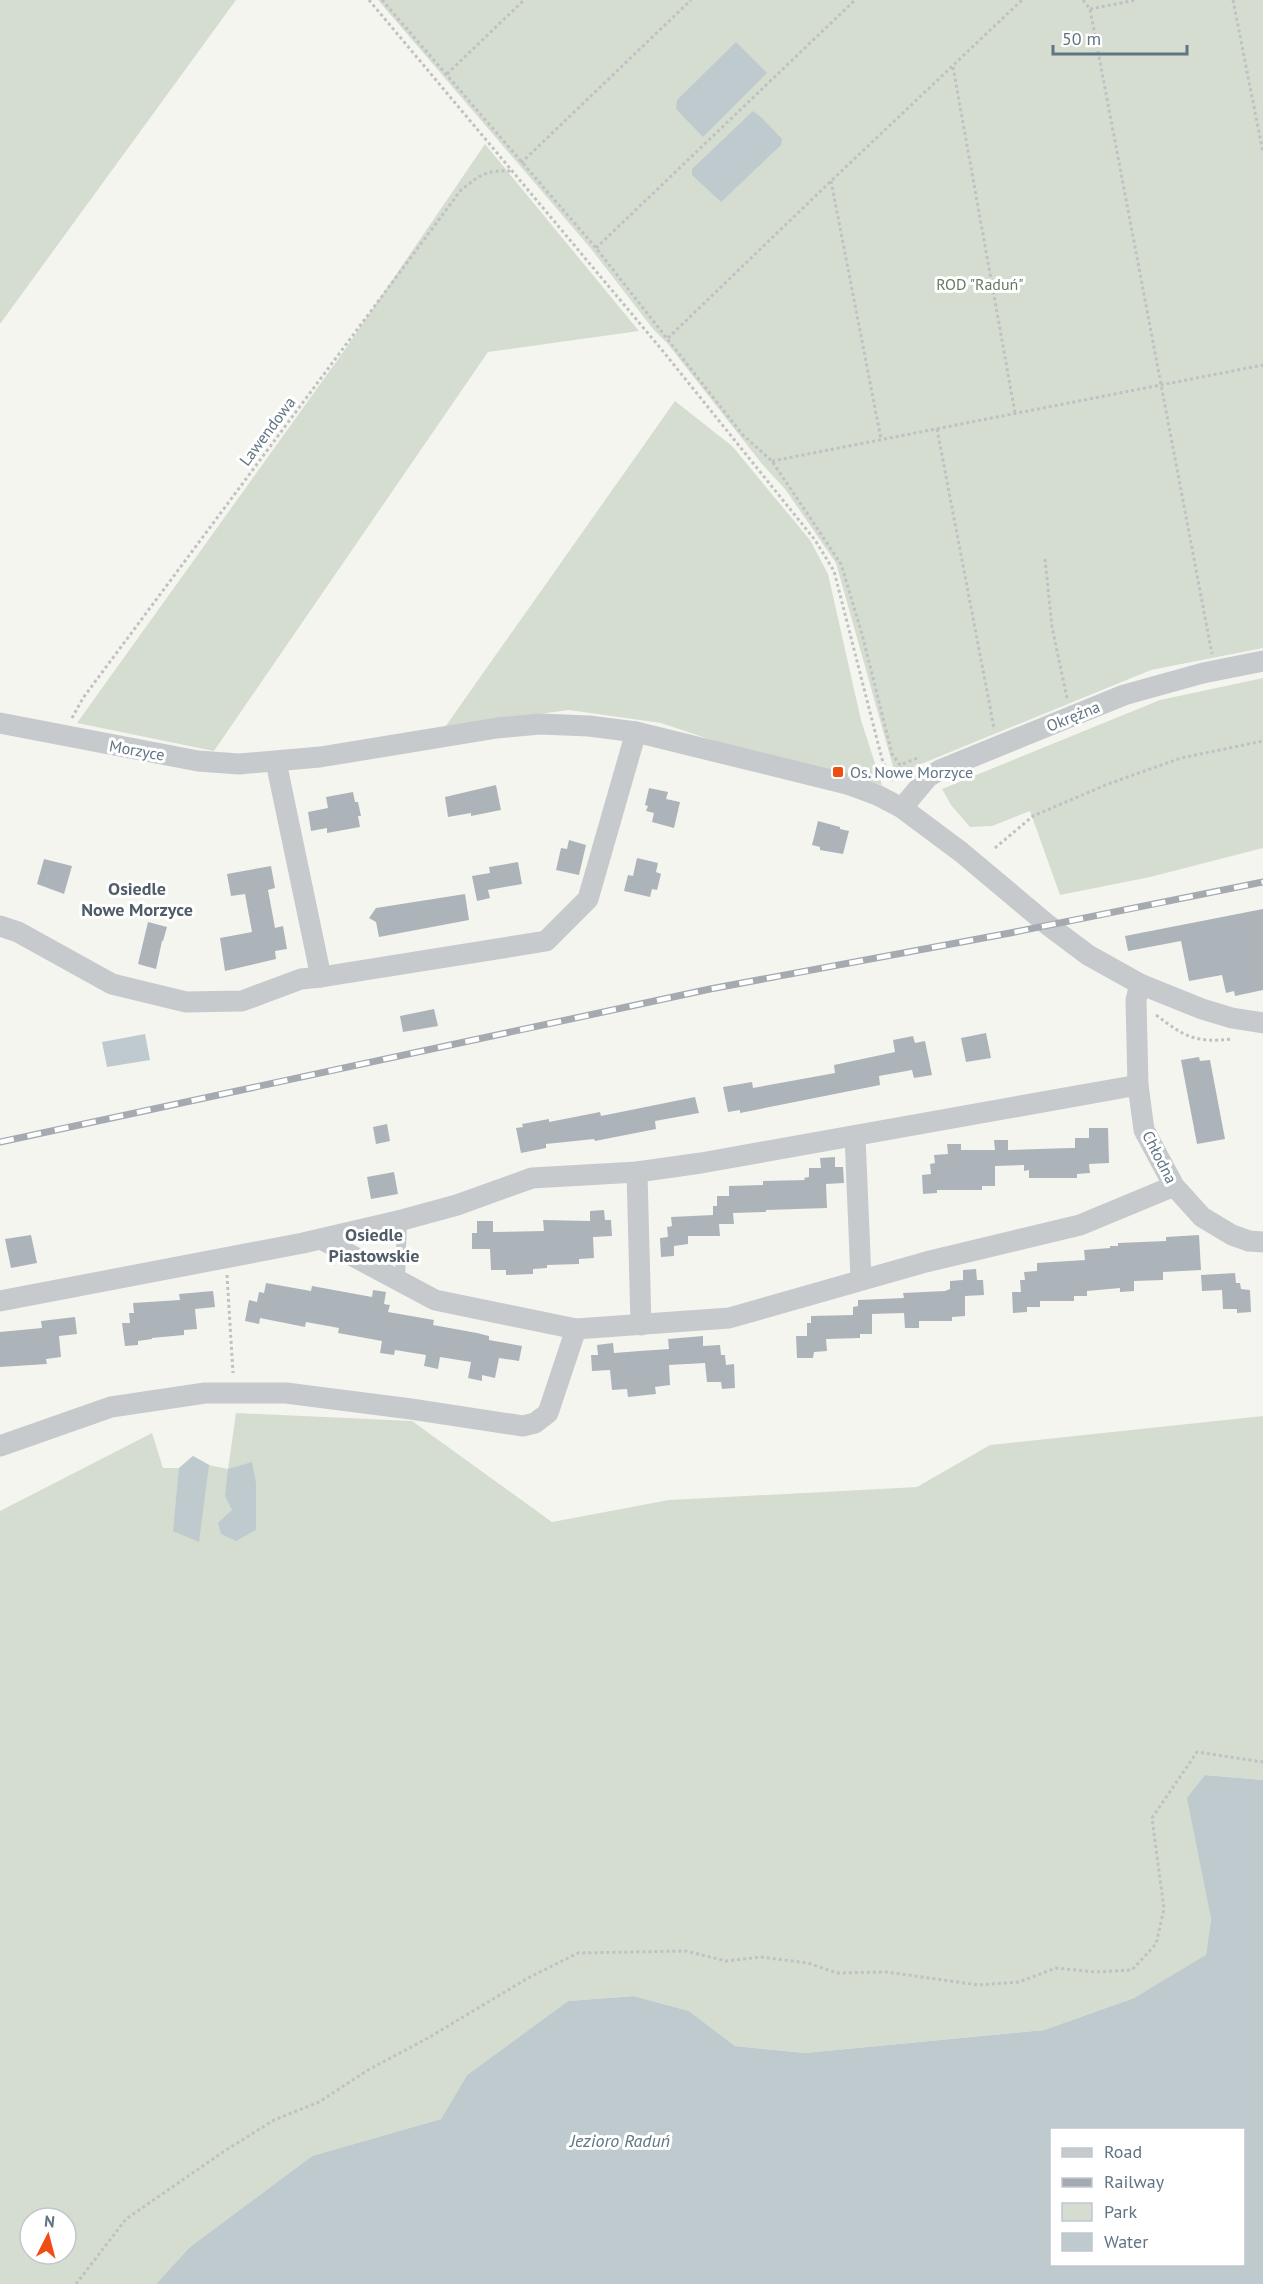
<svg xmlns="http://www.w3.org/2000/svg" width="1263" height="2284" font-family="'PT Sans',sans-serif">
	<rect width="100%" height="100%" fill="#f5f5f0"/>
	<!-- green -->
	<g fill="#d5ddd1" fill-rule="evenodd">
		<polygon points="0,0 236,0 0,324"/>
		<polygon points="378,0 1263,0 1263,648 1151,670 899,773 894,770 836,563 785,489 762,464 667,343 653,329 592,250"/>
		<polygon points="485,144 639,331 488,352 214,751 77,723 346,348"/>
		<polygon points="675,401 732,446 810,540 828,574 861,720 882,785 771,760 661,723 569,710 445,727"/>
		<polygon points="1263,678 1263,848 1150,877 1060,895 1030,811 992,826 970,827 951,805 942,789 1160,700"/>
		<path d="M236 1413 412 1421 552 1522 669 1500 917 1487 990 1445 1263 1416V1780L1205 1775 1188 1798 1211 1919 1206 1956 1134 1998 1044 2030 805 2053 735 2046 689 2011 634 1996 568 2001 467 2075 441 2119 312 2156 190 2247 156 2284H0V1511L152 1433 163 1468H179L193 1456 209 1465 228 1469ZM30 2218H66V2254H30Z"/>
	</g>
	<!-- water -->
	<g fill="#bfcacf" fill-rule="evenodd">
		<polygon points="736,42 767,73 703,137 676,109 677,100"/>
		<polygon points="753,111 762,118 782,139 781,145 721,202 692,175 692,169"/>
		<polygon points="145,1034 150,1060 107,1067 102,1042"/>
		<polygon points="193,1456 209,1465 199,1542 173,1531 179,1468"/>
		<polygon points="252,1462 256,1483 256,1530 236,1541 221,1534 218,1523 232,1510 225,1496 228,1469"/>
		<path d="M1205 1775 1263 1780V2284H156L190 2247 312 2156 441 2119 467 2075 568 2001 634 1996 689 2011 735 2046 805 2053 1044 2030 1134 1998 1206 1955 1211 1919 1187 1798ZM1052 2130H1244V2264H1052Z"/>
	</g>
	<!-- building -->
	<g fill="#acb4b9">
		<polygon points="496,785 501,810 471,816 471,813 448,817 445,797"/>
		<polygon points="649,788 668,792 666,799 680,802 674,828 652,822 654,813 646,811 648,806 645,805"/>
		<polygon points="353,792 355,802 358,802 361,816 358,816 360,827 327,833 327,828 311,831 308,812 328,808 326,797"/>
		<polygon points="818,821 840,827 840,829 849,831 843,854 820,850 820,847 812,845"/>
		<polygon points="569,840 586,845 579,875 556,870 561,848 567,849"/>
		<polygon points="637,858 658,863 656,872 661,874 657,890 652,889 650,897 624,891 628,875 633,876"/>
		<polygon points="44,859 72,866 64,894 37,884"/>
		<polygon points="518,862 522,884 488,890 490,898 477,901 472,876 490,873 489,867"/>
		<polygon points="271,866 275,888 268,890 275,928 283,926 287,949 275,951 276,959 225,971 220,938 252,932 245,894 231,896 227,874"/>
		<polygon points="465,894 469,920 379,937 376,922 369,918 376,908"/>
		<polygon points="1263,909 1263,990 1235,996 1234,991 1226,993 1222,975 1189,981 1181,941 1128,951 1125,936"/>
		<polygon points="148,922 167,927 163,941 162,941 156,969 138,964"/>
		<polygon points="434,1009 438,1026 403,1032 400,1016"/>
		<polygon points="986,1033 991,1058 966,1062 961,1038"/>
		<polygon points="913,1036 915,1043 925,1041 932,1075 914,1078 912,1070 879,1076 880,1085 740,1113 740,1110 728,1112 723,1087 752,1082 753,1088 835,1073 834,1065 895,1052 893,1040"/>
		<polygon points="1199,1057 1200,1061 1210,1060 1225,1139 1197,1144 1181,1060"/>
		<polygon points="695,1097 699,1113 655,1121 656,1129 595,1141 594,1139 546,1144 546,1148 521,1153 516,1128 523,1127 522,1124 549,1119 549,1122 600,1112 601,1116"/>
		<polygon points="387,1124 390,1141 376,1144 373,1127"/>
		<polygon points="1089,1128 1108,1128 1109,1163 1089,1164 1090,1173 1077,1174 1077,1178 1029,1178 1029,1170 1024,1171 1024,1165 995,1166 995,1186 982,1186 982,1190 937,1190 937,1193 923,1194 922,1175 931,1174 930,1164 935,1163 934,1155 948,1154 947,1144 961,1144 961,1150 995,1150 994,1140 1008,1140 1008,1150 1070,1148 1075,1148 1075,1138 1089,1138"/>
		<polygon points="835,1157 835,1167 843,1167 844,1183 826,1184 827,1208 766,1210 766,1212 733,1213 734,1224 719,1224 720,1236 688,1236 688,1244 674,1246 674,1256 661,1257 660,1238 668,1237 667,1227 672,1226 671,1217 713,1215 713,1206 717,1206 717,1196 729,1196 729,1186 763,1185 763,1181 805,1180 804,1178 809,1177 809,1168 821,1168 820,1158"/>
		<polygon points="394,1172 398,1194 371,1199 367,1177"/>
		<polygon points="604,1210 605,1220 611,1220 612,1236 593,1237 594,1258 579,1259 579,1264 547,1265 547,1268 533,1269 533,1274 506,1275 506,1270 491,1270 490,1249 472,1249 472,1233 477,1233 477,1221 493,1221 493,1232 544,1231 543,1220 590,1221 590,1211"/>
		<polygon points="31,1235 37,1263 11,1268 5,1239"/>
		<polygon points="1199,1235 1201,1270 1163,1272 1163,1280 1134,1281 1134,1291 1120,1292 1120,1288 1087,1291 1087,1296 1074,1296 1074,1301 1040,1301 1040,1307 1027,1307 1027,1312 1013,1313 1012,1292 1021,1292 1020,1280 1025,1280 1024,1272 1037,1271 1037,1263 1085,1260 1084,1250 1110,1248 1110,1246 1118,1246 1118,1243 1166,1241 1166,1237"/>
		<polygon points="976,1269 977,1280 983,1280 984,1295 965,1296 965,1316 952,1317 952,1321 919,1321 919,1328 905,1328 904,1313 872,1314 872,1334 860,1334 860,1338 826,1339 827,1351 814,1352 813,1358 797,1358 796,1336 807,1336 807,1323 811,1323 811,1316 853,1315 853,1307 858,1306 858,1300 904,1298 903,1293 945,1291 950,1289 950,1281 963,1280 963,1270"/>
		<polygon points="1235,1273 1236,1283 1240,1283 1241,1289 1250,1290 1251,1312 1237,1313 1237,1309 1223,1309 1222,1290 1202,1291 1201,1275"/>
		<polygon points="266,1283 311,1291 312,1286 372,1297 373,1290 386,1292 384,1304 390,1305 388,1312 434,1320 433,1325 477,1333 489,1336 489,1340 522,1346 519,1361 499,1358 495,1378 482,1375 482,1381 468,1378 471,1362 440,1357 438,1369 424,1366 426,1355 395,1350 394,1355 380,1353 382,1341 338,1333 339,1328 306,1322 305,1327 260,1318 259,1324 245,1321 249,1300 257,1302 259,1292 264,1293"/>
		<polygon points="213,1291 215,1307 195,1309 197,1329 184,1330 184,1335 152,1338 152,1339 138,1341 138,1345 125,1346 122,1323 130,1323 129,1313 134,1313 133,1303 180,1300 179,1294"/>
		<polygon points="75,1317 77,1334 59,1336 61,1357 46,1359 47,1364 0,1367 0,1332 42,1328 41,1321"/>
		<polygon points="703,1336 703,1346 720,1345 721,1355 725,1355 726,1365 734,1364 735,1388 722,1389 721,1382 707,1382 705,1363 669,1365 670,1385 655,1387 656,1394 628,1397 627,1389 612,1390 610,1370 592,1371 591,1355 598,1355 597,1345 613,1343 614,1353 640,1351 669,1349 668,1339"/>
	</g>
	<g fill="none" stroke-linecap="round" stroke-linejoin="round">
		<!-- path -->
		<g stroke="#c0c1c3" stroke-width="3" stroke-dasharray="3 3" stroke-linecap="butt">
			<polyline points="369,0 662,350 815,540 834,571 882,759 892,781"/>
			<polyline points="382,0 596,248 742,434 772,461 841,564 862,634 892,754 900,765 920,757"/>
			<polyline points="1083,0 1090,9 1212,654"/>
			<polyline points="1233,0 1263,153"/>
			<polyline points="1090,9 1136,0"/>
			<polyline points="953,67 1015,413"/>
			<polyline points="447,74 524,0"/>
			<polyline points="521,163 691,0"/>
			<polyline points="831,181 881,439"/>
			<polyline points="596,248 855,0"/>
			<polyline points="668,338 831,181 1022,0"/>
			<polyline points="937,429 994,728"/>
			<polyline points="772,461 1263,365"/>
			<polyline points="1045,559 1052,627 1067,698"/>
			<path d="M72 718 83 698 461 190C482 174 485 170 512 171"/>
			<polyline points="995,848 1033,816 1108,784 1181,758 1263,741"/>
			<path d="M1156 1015C1185 1037 1195 1043 1232 1039"/>
			<polyline points="227,1275 233,1373"/>
			<polyline points="76,2284 126,2219 223,2152 274,2120 319,2102 368,2070 428,2038 528,1978 578,1953 686,1951 726,1961 761,1957 808,1963 837,1973 887,1972 978,1985 1019,1982 1056,1968 1095,1972 1132,1970 1156,1944 1164,1909 1152,1818 1197,1752 1263,1762"/>
		</g>
		<!-- service -->
		<polyline stroke="#c7cacd" stroke-width="10" points="400,1281 402,1220"/>
		<!-- minor -->
		<g stroke="#c7cacd" stroke-width="21">
			<polyline points="0,723 198,761 239,764 320,757 497,728 540,724 589,726 636,732 847,784 877,795 902,808 961,852 1048,925 1088,955 1140,984 1202,1009 1232,1018 1263,1023"/>
			<polyline points="276,762 321,977 546,941 588,899 636,732"/>
			<polyline points="902,808 928,777 940,770 1124,695 1203,673 1263,661"/>
			<polyline points="0,926 18,932 112,984 186,1002 242,1001 301,979 321,977"/>
			<polyline points="1140,984 1136,1000 1138,1085 1144,1130 1174,1186 1202,1217 1232,1235 1249,1241 1263,1242"/>
			<polyline points="855,1136 861,1279"/>
			<polyline points="637,1172 641,1325"/>
			<polyline points="321,1239 435,1300 576,1329 729,1318 926,1262 1080,1225 1174,1186"/>
			<polyline points="0,1301 303,1243 402,1220 457,1205 532,1178 637,1172 701,1163 1138,1085"/>
			<polyline points="0,1446 111,1407 205,1393 286,1393 411,1409 523,1426 535,1423 548,1413 576,1329"/>
		</g>
		<defs>
			<polyline id="rail" points="0,1142 710,989 1010,933 1263,882"/>
		</defs>
		<!-- rail casing -->
		<use href="#rail" stroke="#a4aab0" stroke-width="7"/>
		<!-- rail -->
		<use href="#rail" stroke="#fff" stroke-width="4.5" stroke-dasharray="14" stroke-linecap="butt"/>
	</g>
	<!-- markers -->
	<rect fill="#f04d15" stroke="#fff" stroke-width="2" x="832" y="766" width="12" height="12" rx="3"/>
	<g text-anchor="middle" stroke-width="6" stroke-linejoin="round" paint-order="stroke">
		<!-- park labels -->
		<g font-size="16" fill="#657b61" stroke="#fff">
			<text x="980" y="290">ROD "Raduń"</text>
		</g>
		<!-- street labels -->
		<g font-size="16" fill="#617484" stroke="#fff">
			<text transform="translate(267 431) rotate(-53)" y="6">Lawendowa</text>
			<text transform="translate(1073 716) rotate(-22)" y="6">Okrężna</text>
			<text transform="translate(137 750) rotate(10)" y="6">Morzyce</text>
			<text transform="translate(1160 1157) rotate(63)" y="6">Chłodna</text>
		</g>
		<!-- poi labels -->
		<g font-size="16" fill="#617484" stroke="#fff" text-anchor="start">
			<text x="850" y="778">Os. Nowe Morzyce</text>
		</g>
		<!-- neighbourhood labels -->
		<g font-size="18" font-weight="bold" fill="#505d68" stroke="#fff">
			<text x="137" y="895">Osiedle<tspan x="137" dy="21">Nowe Morzyce</tspan></text>
			<text x="374" y="1241">Osiedle<tspan x="374" dy="21">Piastowskie</tspan></text>
		</g>
		<!-- water labels -->
		<g font-size="18" font-style="italic" fill="#5d7781" stroke="#fff">
			<text x="620" y="2147">Jezioro Raduń</text>
		</g>
	</g>
	<!-- legend -->
	<rect x="1050" y="2128" width="195" height="138" fill="#ffffff" stroke="#c0c7ce" stroke-width="1.5"/>
	<rect x="1062" y="2148" width="30" height="9" fill="#c7cacd" stroke="#c0c7ce" stroke-width="1.5"/>
	<text x="1104" y="2158" font-size="18" fill="#617484">Road</text>
	<rect x="1062" y="2178" width="30" height="9" fill="#a4aab0" stroke="#c0c7ce" stroke-width="1.5"/>
	<text x="1104" y="2188" font-size="18" fill="#617484">Railway</text>
	<rect x="1062" y="2203" width="30" height="18" fill="#d5ddd1" stroke="#c0c7ce" stroke-width="1.5"/>
	<text x="1104" y="2218" font-size="18" fill="#617484">Park</text>
	<rect x="1062" y="2233" width="30" height="18" fill="#bfcacf" stroke="#c0c7ce" stroke-width="1.5"/>
	<text x="1104" y="2248" font-size="18" fill="#617484">Water</text>
	<!-- north arrow -->
	<g transform="translate(48 2236) rotate(6)"><circle r="28" fill="#ffffff" stroke="#c0c7ce" stroke-width="1.5"/>
	<path d="M0-4.5L10 22L0 15L-10 22Z" fill="#f04d15"/>
	<text y="-9" font-size="16" font-weight="bold" text-anchor="middle" fill="#617484">N</text>
	</g>
	<!-- scale -->
	<path d="M1053 45v9h134v-9" fill="none" stroke="#617484" stroke-width="3"/>
	<text x="1062" y="45" font-size="18" fill="#617484" stroke="#ffffff" stroke-width="4.5" paint-order="stroke">50 m</text>
</svg>
